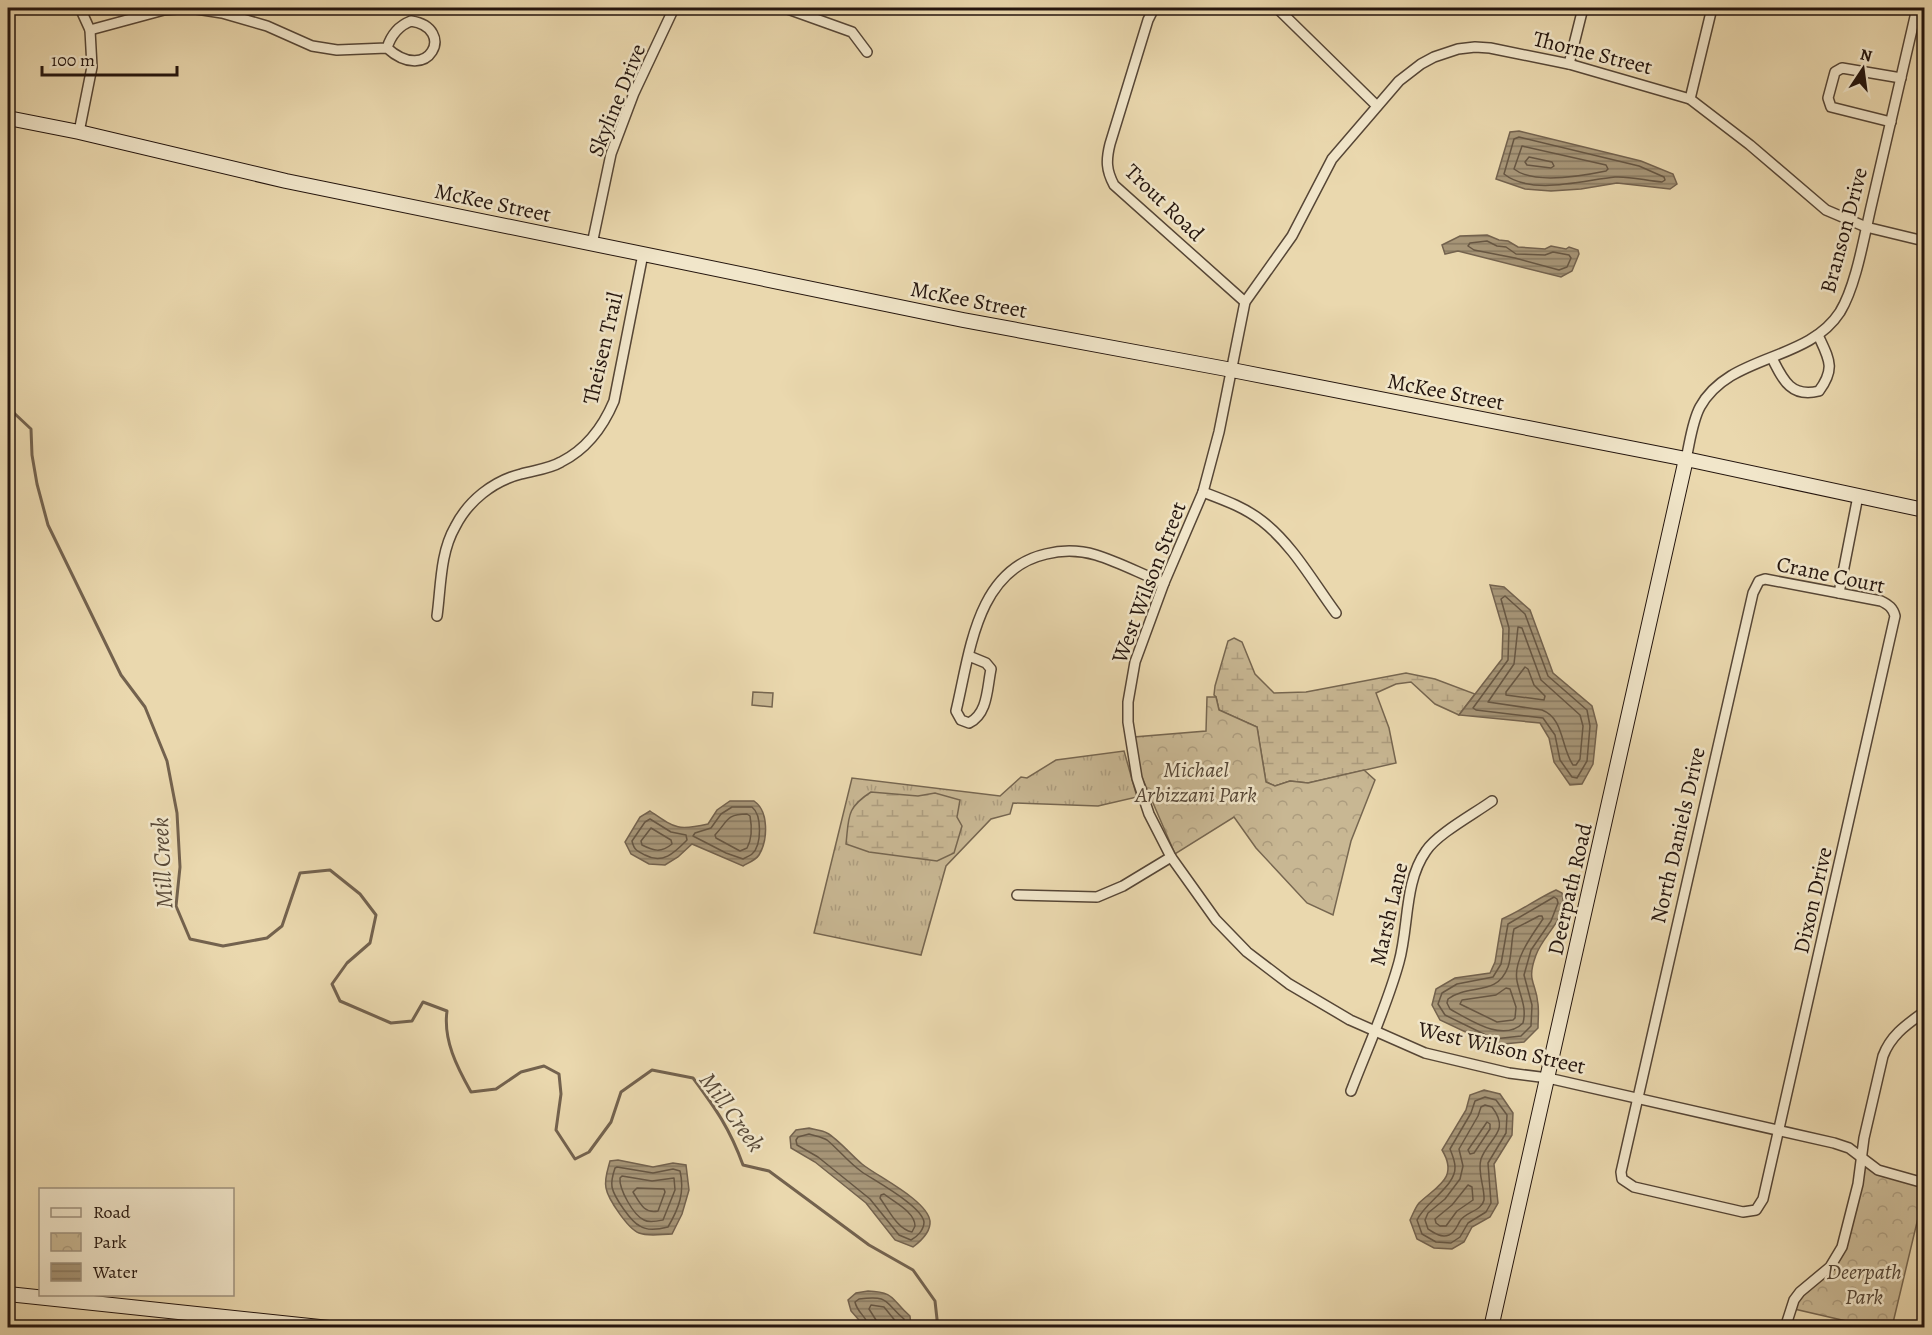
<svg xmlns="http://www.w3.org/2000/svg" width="1932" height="1335" font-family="Alegreya,serif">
	<defs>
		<pattern id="grass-tufts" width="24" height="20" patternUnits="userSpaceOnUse" patternTransform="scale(1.5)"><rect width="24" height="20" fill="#c8b793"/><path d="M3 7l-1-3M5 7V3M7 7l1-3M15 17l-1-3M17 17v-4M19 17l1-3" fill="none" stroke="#ac9c7e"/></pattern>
		<pattern id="wetland-marsh" width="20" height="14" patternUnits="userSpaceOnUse" patternTransform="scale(1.5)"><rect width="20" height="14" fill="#c8b793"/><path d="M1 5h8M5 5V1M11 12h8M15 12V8" fill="none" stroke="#ac9c7e"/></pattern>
		<pattern id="park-crowns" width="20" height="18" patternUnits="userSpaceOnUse" patternTransform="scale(1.5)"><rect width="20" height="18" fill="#c8b793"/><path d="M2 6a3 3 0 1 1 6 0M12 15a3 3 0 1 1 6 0" fill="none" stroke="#ac9c7e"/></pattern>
		<pattern id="water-rules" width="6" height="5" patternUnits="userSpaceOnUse" patternTransform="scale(1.5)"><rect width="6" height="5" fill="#a79678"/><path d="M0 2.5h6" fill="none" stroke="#887961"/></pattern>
	</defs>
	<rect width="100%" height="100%" fill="#ead8ae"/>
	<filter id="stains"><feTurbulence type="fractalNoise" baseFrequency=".00333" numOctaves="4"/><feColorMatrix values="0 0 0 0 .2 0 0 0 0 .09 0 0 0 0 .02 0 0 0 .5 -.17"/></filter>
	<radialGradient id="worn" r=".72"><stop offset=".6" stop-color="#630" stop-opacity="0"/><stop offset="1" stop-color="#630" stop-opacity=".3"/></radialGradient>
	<!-- grass -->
	<polygon fill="url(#grass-tufts)" stroke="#766650" stroke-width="1.5" points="1124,751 1137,797 1098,806 1013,803 1010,814 991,819 946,866 921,955 814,933 852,778 1000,796 1021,777 1027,778 1056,760"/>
	<!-- wetland -->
	<g fill="url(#wetland-marsh)" stroke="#766650" stroke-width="1.5">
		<polygon points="1234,638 1242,642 1255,674 1274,693 1306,692 1406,673 1435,679 1475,694 1459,715 1435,704 1411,682 1396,684 1376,693 1389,728 1396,763 1308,783 1290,781 1275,786 1266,782 1257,727 1219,710 1216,697 1214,695 1215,686 1228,641"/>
		<path d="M871 792 918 796 935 793 960 800 957 817 962 826 954 853 937 861 869 852 846 844C849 817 846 808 871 792Z"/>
	</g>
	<!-- park -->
	<g fill="url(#park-crowns)" stroke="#766650" stroke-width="1.5">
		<polygon points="1207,697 1216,697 1219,710 1257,727 1266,782 1275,786 1290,781 1308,783 1364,770 1375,780 1351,841 1333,915 1307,903 1256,848 1234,817 1175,854 1141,775 1134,737 1206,731"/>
		<polygon points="1862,1158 1878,1170 1924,1183 1924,1193 1892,1327 1872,1327 1790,1308 1837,1258"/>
	</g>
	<!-- pitch -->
	<polygon fill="#c8b793" stroke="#766650" stroke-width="1.5" points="753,692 773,693 772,707 752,705"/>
	<!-- water -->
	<g fill="url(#water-rules)" stroke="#73624e" stroke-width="1.5">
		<polygon points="1519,131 1641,161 1673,174 1677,184 1670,189 1617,183 1581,189 1551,191 1525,189 1496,179 1510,132"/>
		<polygon points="1487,235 1499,240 1508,241 1518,247 1545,249 1551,246 1566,249 1569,247 1578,250 1579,254 1572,271 1561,277 1458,251 1445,254 1442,245 1460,236"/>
		<polygon points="1490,585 1504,587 1530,610 1553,673 1592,706 1597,725 1593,764 1582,784 1570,785 1554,762 1549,738 1540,723 1459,715 1502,659 1503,629"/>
		<path d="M730 801H754C769 811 768 840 759 855 756 860 748 863 743 866L692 844 678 857 665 865 649 864 631 854 625 842 640 817 650 811C675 828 677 831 708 824L717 810Z"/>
		<path d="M1556 890 1562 893C1569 918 1544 933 1536 955 1526 982 1536 981 1538 1004 1539 1012 1538 1020 1538 1028L1524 1042 1493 1045 1440 1020 1432 1005 1436 989 1455 978 1490 973 1495 962 1502 919C1521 911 1538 898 1556 890Z"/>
		<path d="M1484 1090 1500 1094 1513 1113 1512 1135 1494 1164 1498 1203 1490 1217 1472 1227 1464 1242 1452 1249 1434 1248 1417 1239 1410 1220C1413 1214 1415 1208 1419 1203 1437 1186 1459 1178 1442 1150L1466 1110 1470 1095Z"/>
		<path d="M809 1128C815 1130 822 1130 827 1133 838 1139 852 1156 862 1164 878 1177 927 1200 930 1221 931 1232 921 1241 913 1247L895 1240 866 1203 815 1162 791 1148 790 1137 796 1130Z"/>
		<path d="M618 1160 653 1167 673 1163 686 1165 689 1190 682 1214 672 1234C662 1234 649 1237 639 1233 628 1229 608 1199 606 1188 604 1179 608 1169 610 1161Z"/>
		<path d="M868 1291C896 1292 891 1300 910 1316L911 1327H865L851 1311 848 1300 856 1293Z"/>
	</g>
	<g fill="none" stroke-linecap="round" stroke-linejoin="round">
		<!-- shore -->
		<g stroke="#665643" stroke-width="1.5">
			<path d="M1519 137 1639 166 1664 177 1665 180 1662 182C1647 181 1630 176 1615 177 1584 180 1532 196 1504 174L1514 139Z"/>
			<path d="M1522 146 1606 165 1608 169 1606 171C1582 176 1534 185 1514 169Z"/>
			<polygon points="1529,157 1552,162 1554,166 1551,168 1527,165 1525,162"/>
			<polygon points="1487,241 1497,246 1506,247 1516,254 1545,255 1553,252 1569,255 1571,258 1567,267 1559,270 1515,258 1474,250 1468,246 1470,243"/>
			<polygon points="1505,596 1525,614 1548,676 1587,710 1590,726 1587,761 1577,778 1572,777 1560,760 1555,735 1543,718 1476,710 1473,708 1508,660 1509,628 1501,599"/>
			<path d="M1518 627 1522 628 1541 680 1580 715 1583 726 1580 759 1576 765H1573C1561 748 1564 718 1542 710L1488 702 1514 664Z"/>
			<polygon points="1525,667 1528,669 1534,685 1545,696 1544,700 1506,695 1506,692"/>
			<path d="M732 807H752C762 815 762 845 752 854 751 855 743 859 743 859L726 853 693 836 695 833 711 828 721 814Z"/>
			<path d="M747 814 750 816C752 827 752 839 747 848L740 851 716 838 715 835C728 821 726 814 747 814Z"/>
			<path d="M650 819 671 832 686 835 687 840C675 852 663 865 645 855 637 851 634 850 632 841L645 822Z"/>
			<path d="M651 828 671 840 672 844C661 853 654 851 642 845L641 841Z"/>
			<polygon points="1554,897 1557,899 1558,903 1551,921 1531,950 1524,975 1532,1005 1531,1026 1521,1036 1494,1039 1445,1015 1438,1004 1442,993 1457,984 1493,977 1501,964 1508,924"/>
			<path d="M1539 916H1542L1543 919C1532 935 1513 960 1517 981 1520 996 1527 1007 1523 1023 1503 1043 1470 1020 1450 1009L1447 1003 1448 999C1469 983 1497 997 1508 967 1512 956 1511 941 1514 929Z"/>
			<polygon points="1506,988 1510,989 1516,1007 1515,1018 1513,1020 1497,1022 1460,1004 1462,1000 1496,995"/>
			<path d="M1485 1097 1496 1100 1507 1115 1506 1133 1488 1163 1491 1203 1486 1212 1468 1223 1460 1237 1451 1243 1436 1242 1422 1234 1417 1220C1425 1202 1456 1186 1455 1167 1455 1161 1452 1154 1450 1149L1471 1113 1475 1101Z"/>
			<path d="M1485 1105 1492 1107C1511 1132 1489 1137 1481 1159 1477 1172 1485 1188 1484 1200 1482 1211 1465 1212 1460 1221 1457 1226 1455 1233 1449 1235 1441 1238 1434 1233 1428 1229L1425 1220 1428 1213 1445 1199 1460 1179 1463 1166 1459 1149 1478 1116 1481 1107Z"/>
			<polygon points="1487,1122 1490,1124 1490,1129 1474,1153 1470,1154 1468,1150"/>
			<path d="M809 1134C815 1136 822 1137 827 1140 839 1150 849 1163 862 1172 875 1181 922 1206 924 1222 924 1230 917 1237 911 1240L899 1235 870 1199 818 1157 797 1145 796 1140 798 1137Z"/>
			<path d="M617 1167 653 1173 673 1169 680 1171C685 1192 679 1208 668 1227 660 1229 647 1231 640 1226 631 1222 614 1197 612 1187 611 1181 613 1174 615 1168Z"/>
			<path d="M622 1176 652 1181 674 1178 675 1190 663 1220C658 1221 649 1223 644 1220 633 1215 619 1189 620 1178Z"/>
			<polygon points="1468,1185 1472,1187 1473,1200 1457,1211 1446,1226 1440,1226 1436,1223 1435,1219 1452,1205"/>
			<path d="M637 1188 664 1189 665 1192 658 1211C644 1214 640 1203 633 1192Z"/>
			<path d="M884 1194C894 1202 915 1212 915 1226L912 1232C898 1230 888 1209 880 1198L881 1195Z"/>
			<path d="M869 1328C868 1317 857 1313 855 1302L859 1299C890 1295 884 1302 904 1319L905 1328"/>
			<polyline points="877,1328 876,1320 869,1309 871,1305 884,1307 897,1323 898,1328"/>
		</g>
		<!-- stream -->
		<path stroke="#73624e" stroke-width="3" d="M8 409 14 413 31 429 32 455 37 484 48 525 121 675 145 707 167 761 177 813 180 867 176 906 190 939 223 946 267 938 282 926 300 873 330 870 360 894 376 915 370 943 347 963 332 984 340 1001 391 1023 412 1021 423 1002 447 1011C443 1040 457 1067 471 1092L496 1089 521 1072 544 1066 559 1074 561 1094 556 1130 575 1159 589 1152 611 1122 621 1092 652 1070 693 1078C716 1109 730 1129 743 1165L769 1171 869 1245 913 1270 935 1301 938 1328"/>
		<defs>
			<g id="street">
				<polyline points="785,8 852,32 867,52"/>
				<path d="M1154 8 1148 20 1110 144C1106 160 1106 170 1114 185L1245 302"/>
				<polyline points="1277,8 1377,106"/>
				<path d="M90 30 164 10 190 8 222 13 267 26 312 46 337 50 387 48C429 86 457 28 411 21 398 26 391 35 387 48"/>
				<polyline points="1569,64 1583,8"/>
				<polyline points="1690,99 1712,8"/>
				<polyline points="1891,122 1831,107 1828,98 1835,72 1842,68 1901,78"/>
				<polyline points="79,132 92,67 90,30 80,8"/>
				<polyline points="1924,241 1866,227 1826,210 1750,145 1690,99 1569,64 1490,48 1475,47 1458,49 1434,57 1421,64 1399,81 1332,159 1292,236 1245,302 1219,432 1203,492 1164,583 1135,662 1128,702 1128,722 1137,778 1149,814 1171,857 1216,920 1247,952 1289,984 1350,1020 1425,1053 1509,1073 1548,1078 1834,1143 1849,1148 1878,1170 1924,1183"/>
				<polyline points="592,244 611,154 634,93 674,8"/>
				<path d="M1772 358C1783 380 1791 398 1819 391 1836 368 1829 359 1818 335"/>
				<path d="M1686 459C1690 442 1692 422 1700 407 1730 353 1807 363 1840 312 1856 286 1864 237 1871 207 1886 141 1902 74 1917 8"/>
				<path d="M1203 492C1224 500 1244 507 1262 521 1293 545 1313 582 1336 613"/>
				<path d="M1765 579 1881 601C1889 605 1893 608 1895 616L1763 1199 1756 1210 1743 1212 1634 1187 1622 1179 1621 1172 1753 593 1759 581Z"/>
				<polyline points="1839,593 1858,496"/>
				<path d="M437 616C441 587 440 553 455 527 468 501 493 481 521 474 535 470 549 469 561 462 587 449 603 427 614 401L643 254"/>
				<path d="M969 656 986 663 991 669C987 688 988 714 969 723L961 720 956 711C970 653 976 570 1046 554 1062 550 1079 550 1096 555 1119 562 1141 574 1164 583"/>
				<polyline points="1017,895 1097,897 1123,886 1171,857"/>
				<path d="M1351 1091C1367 1049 1387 1006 1399 962 1409 926 1404 882 1426 851 1437 834 1474 814 1492 801"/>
				<path d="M1785 1328 1794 1300 1800 1292 1830 1267 1842 1247 1858 1184 1864 1138 1883 1056C1891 1035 1906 1025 1924 1012"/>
			</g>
			<g id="secondary">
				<polyline points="8,118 79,132 286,181 643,254 963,320 1232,370 1686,459 1924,510"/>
				<polyline points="8,1294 329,1328"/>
				<polyline points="1491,1328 1686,459"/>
			</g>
		</defs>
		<!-- street casing -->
		<use href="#street" stroke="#564636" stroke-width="12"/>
		<!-- secondary casing -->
		<use href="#secondary" stroke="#24150e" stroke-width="16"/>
		<!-- street -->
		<use href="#street" stroke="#f1e6ca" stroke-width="9"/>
		<!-- secondary -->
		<use href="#secondary" stroke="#f1e6ca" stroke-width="14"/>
	</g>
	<g text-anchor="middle" stroke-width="5" stroke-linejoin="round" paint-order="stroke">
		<!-- street labels -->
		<g font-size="22" fill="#24150e" stroke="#f1e6ca">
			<text transform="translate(1593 52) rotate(14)" y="8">Thorne Street</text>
			<text transform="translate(616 100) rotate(-68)" y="8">Skyline Drive</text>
			<text transform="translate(493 202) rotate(12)" y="8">McKee Street</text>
			<text transform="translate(1165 202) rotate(44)" y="8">Trout Road</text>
			<text transform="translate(1843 230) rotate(-75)" y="8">Branson Drive</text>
			<text transform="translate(969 299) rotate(11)" y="8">McKee Street</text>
			<text transform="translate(602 348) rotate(-77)" y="8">Theisen Trail</text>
			<text transform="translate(1446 391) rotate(11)" y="8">McKee Street</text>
			<text transform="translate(1831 574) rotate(12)" y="8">Crane Court</text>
			<text transform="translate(1148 582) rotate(-69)" y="8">West Wilson Street</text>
			<text transform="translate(1677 835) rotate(-77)" y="8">North Daniels Drive</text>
			<text transform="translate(1569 889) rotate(-77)" y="8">Deerpath Road</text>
			<text transform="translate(1812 900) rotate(-77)" y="8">Dixon Drive</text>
			<text transform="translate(1388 914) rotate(-77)" y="8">Marsh Lane</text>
			<text transform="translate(1502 1047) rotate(13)" y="8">West Wilson Street</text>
		</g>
		<!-- park labels -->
		<g font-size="22" font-style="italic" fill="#554636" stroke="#f1e6ca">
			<text x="1196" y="777">Michael<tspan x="1196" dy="25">Arbizzani Park</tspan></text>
			<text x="1864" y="1279">Deerpath<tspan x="1864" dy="25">Park</tspan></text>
		</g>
		<!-- water labels -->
		<g font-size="24" font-style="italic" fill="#584938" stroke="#f1e6ca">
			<text transform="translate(162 863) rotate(-93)" y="8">Mill Creek</text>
			<text transform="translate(732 1112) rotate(54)" y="8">Mill Creek</text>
		</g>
	</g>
	<!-- margin -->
	<rect width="1932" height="1335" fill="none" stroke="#ead8ae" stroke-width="30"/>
	<rect x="9" y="9" width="1914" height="1317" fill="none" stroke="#24150e" stroke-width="3"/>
	<rect x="15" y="15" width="1902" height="1305" fill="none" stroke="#24150e" stroke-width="1.5"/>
	<!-- legend -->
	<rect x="39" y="1188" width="195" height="108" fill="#f1e6ca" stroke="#9f927f" stroke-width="1.5"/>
	<rect x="51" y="1208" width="30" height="9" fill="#f1e6ca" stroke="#9f927f" stroke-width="1.5"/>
	<text x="93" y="1218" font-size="18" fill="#24150e">Road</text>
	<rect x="51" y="1233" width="30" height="18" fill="url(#park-crowns)" stroke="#9f927f" stroke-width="1.5"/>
	<text x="93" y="1248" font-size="18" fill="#24150e">Park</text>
	<rect x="51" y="1263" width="30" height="18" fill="url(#water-rules)" stroke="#9f927f" stroke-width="1.5"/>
	<text x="93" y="1278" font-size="18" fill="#24150e">Water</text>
	<!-- north arrow -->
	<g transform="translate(1863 69) rotate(13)" stroke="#f1e6ca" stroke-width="4.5" paint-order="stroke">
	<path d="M0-4.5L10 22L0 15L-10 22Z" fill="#24150e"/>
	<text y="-9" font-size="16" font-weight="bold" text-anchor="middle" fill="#24150e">N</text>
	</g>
	<!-- scale -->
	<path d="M42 66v9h135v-9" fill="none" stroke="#24150e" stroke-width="3"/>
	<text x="51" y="66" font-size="18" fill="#24150e" stroke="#f1e6ca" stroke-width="4.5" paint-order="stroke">100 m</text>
	<rect width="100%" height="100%" filter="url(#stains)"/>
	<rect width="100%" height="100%" fill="url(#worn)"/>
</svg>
